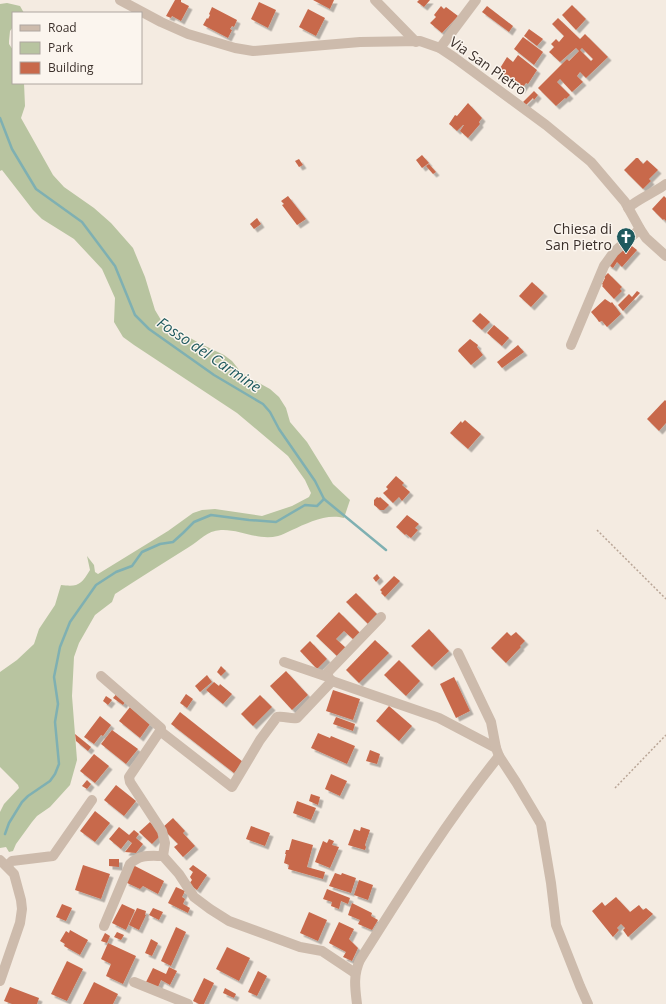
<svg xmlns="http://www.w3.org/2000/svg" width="666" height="1004" font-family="'Open Sans',sans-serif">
	<defs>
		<filter id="shadow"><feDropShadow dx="3.5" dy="3.5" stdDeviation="0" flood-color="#0004"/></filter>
	</defs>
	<rect width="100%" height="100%" fill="#f4ebe1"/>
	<!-- green -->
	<path fill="#b8c4a0" d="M7 3 20 6 24 13H13V27L10 31 9 41V44L13 50V83H24L25 106 21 118 53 175 64 187 94 208 111 223 133 248 145 277 155 310 164 325 168 329 178 331 199 343 224 355 232 361 240 371 248 377 270 389 279 397 286 408 290 422 307 442 333 484 350 500 344 518C327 513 307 523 292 530 287 532 282 535 278 536 258 541 240 529 221 530 206 531 201 540 189 547 164 563 139 578 115 594L112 602 95 615 79 643 74 657 72 696 77 760 70 785 50 807 37 816 32 822 16 844 13 851 9 852 6 847 0 848V812L4 804 19 788 18 785 0 767V672L17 660 34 644 39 629 55 605 61 585C78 587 81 585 90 570L87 556 94 565 95 572 98 574 168 531 193 513 202 510 215 509 262 516 292 506 309 497 311 493 305 480 288 456 237 413 134 345 123 337 114 322 115 298 102 269 74 239 42 219 33 210 2 170 0 171V4Z"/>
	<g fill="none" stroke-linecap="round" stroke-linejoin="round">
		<!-- stream -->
		<g stroke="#7fb0b2" stroke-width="2.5">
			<polyline points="0,118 12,149 36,189 82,222 115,266 135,315 149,329 214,375 263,404 270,412 279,429 315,481 324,499 386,550"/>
			<polyline points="5,834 9,823 22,802 28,796 50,781 55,774 59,764 55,722 58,704 54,677 60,647 70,622 96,585 116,572 132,566 142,552 160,544 173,542 183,533 194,522 211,515 249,520 276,522 305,505 317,506 324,499"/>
		</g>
	</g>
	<!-- building -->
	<g fill="#c8694b" fill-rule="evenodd" filter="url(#shadow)">
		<polygon points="175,0 181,0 181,2 189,6 181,21 172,16 171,18 166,16"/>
		<polygon points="313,0 334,0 330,9"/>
		<polygon points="419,0 430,0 424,7 417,2"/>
		<polygon points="259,2 276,10 268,28 251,19"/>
		<polygon points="572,5 586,19 576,30 562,15"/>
		<polygon points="441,6 444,9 446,7 458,16 442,33 430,23 436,17 434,15"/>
		<polygon points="487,6 513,26 509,32 482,12"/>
		<polygon points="212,7 237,20 234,27 232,26 230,29 232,30 228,38 203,25 207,18 208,19 210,15 209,14"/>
		<polygon points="308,9 325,18 316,36 299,27"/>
		<path d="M558 18 580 39 585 34 608 57 586 78 580 72 577 76 583 82 572 92 560 79 557 82 570 95 566 99 565 98 556 106 538 88 567 59 569 61 579 51 576 48 560 62 549 52 554 47 551 44 556 39 559 42 564 36 552 24ZM582 48 593 59 591 61 580 50Z"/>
		<polygon points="529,29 543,39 537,46 524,36"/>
		<polygon points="523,37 543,52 534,65 514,49"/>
		<polygon points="518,55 537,70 528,84 526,83 521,90 509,78 508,80 497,73 507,57 513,62"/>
		<polygon points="534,91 538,95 534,100 533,98 526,105 523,102"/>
		<polygon points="468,103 482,118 479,122 480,124 468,138 460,131 464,125 463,125 457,131 449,124 455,115 457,116"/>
		<polygon points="422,155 429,163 422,168 416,160"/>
		<polygon points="636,158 638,158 643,164 647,160 658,170 649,179 651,181 643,189 624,170"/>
		<polygon points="299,159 303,165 299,167 295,161"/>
		<polygon points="429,164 436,172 433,174 426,166"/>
		<polygon points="288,196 306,219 297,225 282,205 284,204 281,201"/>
		<polygon points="664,196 666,198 666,221 664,219 663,220 652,209"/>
		<polygon points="257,218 261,224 254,229 250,224"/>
		<polygon points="628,243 637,250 622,267 617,262 613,268 607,264"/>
		<polygon points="608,273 622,287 620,289 622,291 614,299 602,286 603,285 602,284 605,278 604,277"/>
		<polygon points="532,282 544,293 531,307 519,296"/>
		<polygon points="637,291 640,293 623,311 618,305 629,294 632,297"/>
		<polygon points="605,299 611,303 612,302 621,314 607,327 602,321 599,322 597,319 591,312"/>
		<polygon points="480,313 490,322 482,330 472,321"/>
		<polygon points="494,325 509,338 502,346 487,333"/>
		<polygon points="470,339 478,345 477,347 483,355 471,365 458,351 459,349"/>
		<polygon points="518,345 524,352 502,368 497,362"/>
		<polygon points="665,400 666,401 666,423 659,431 647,419"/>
		<polygon points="465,420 481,434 468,449 450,433 461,421 462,423"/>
		<polygon points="396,476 404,483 402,485 410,492 402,501 399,497 393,503 383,493 388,489 386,487"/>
		<polygon points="377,497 379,498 380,497 389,505 384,510 380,510 374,505 374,500"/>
		<polygon points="407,515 419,524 415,528 418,530 411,538 406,534 405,535 396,527"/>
		<polygon points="377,574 380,578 376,582 373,578"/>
		<polygon points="394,576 400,581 385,597 381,593 382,592 380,590"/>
		<polygon points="356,593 378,615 369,625 346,602"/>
		<polygon points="339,612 360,633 354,640 344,631 336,639 346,648 338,657 316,636"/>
		<polygon points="429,629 449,651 432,667 411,646"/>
		<polygon points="507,632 511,636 516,632 525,641 520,646 521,647 506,663 491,648"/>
		<polygon points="375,640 389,653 359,683 346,670"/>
		<polygon points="310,641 327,659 317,669 300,651"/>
		<polygon points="399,660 420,681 406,696 384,675"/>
		<polygon points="221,666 226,671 221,676 217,672"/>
		<polygon points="286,671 308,695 292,710 270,686"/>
		<polygon points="207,675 212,682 200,692 195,686"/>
		<polygon points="454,677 470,711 456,718 440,684"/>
		<polygon points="214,682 219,686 220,684 232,694 223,704 206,690"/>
		<polygon points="333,690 360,699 353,720 326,711"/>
		<polygon points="118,692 127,699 123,705 113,698"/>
		<polygon points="186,694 193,699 187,708 180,703"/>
		<polygon points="260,695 272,707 253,726 241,714"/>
		<polygon points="106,696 112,700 108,705 103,701"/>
		<polygon points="389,706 412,726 399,741 376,721"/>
		<polygon points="130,707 150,724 140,738 119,721"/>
		<polygon points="180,712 243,762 234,773 171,724"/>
		<polygon points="100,716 111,725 103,736 101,735 94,744 84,737"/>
		<polygon points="336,717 355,724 353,731 333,724"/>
		<polygon points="112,730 138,749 126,764 101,744"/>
		<polygon points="318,733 330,738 331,736 355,746 347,764 311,748"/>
		<polygon points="75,734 91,747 88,751 76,741"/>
		<polygon points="370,750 380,754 377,764 366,761"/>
		<polygon points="94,754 109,766 95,783 80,771"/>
		<polygon points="331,774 347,781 340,796 325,789"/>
		<polygon points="87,780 91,784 87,789 82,786"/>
		<polygon points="116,785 136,801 124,816 104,800"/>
		<polygon points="311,794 320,797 318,805 309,801"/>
		<polygon points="297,801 316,808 311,820 293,813"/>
		<polygon points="95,811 110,823 95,842 80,831"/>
		<polygon points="173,818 185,831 183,833 195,846 183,857 174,847 178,844 162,828"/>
		<polygon points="150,822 162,834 152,844 139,832"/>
		<polygon points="251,826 270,833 265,846 246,839"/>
		<polygon points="119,827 129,835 134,830 139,834 136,838 143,844 136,853 125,852 132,843 128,840 121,849 109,839"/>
		<polygon points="361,827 370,830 365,845 366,847 365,850 348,845 354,829 360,831"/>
		<polygon points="292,839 313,845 307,867 325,872 323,879 288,869 289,865 284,863 286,854 285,854 286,850 289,850"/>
		<polygon points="329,839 334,841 332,845 339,847 330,868 315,862 323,841 327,843"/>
		<polygon points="109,859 119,859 119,867 109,866"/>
		<polygon points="83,865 110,874 101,899 75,890"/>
		<polygon points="133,865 164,881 158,894 143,886 140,889 125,882"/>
		<polygon points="193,865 207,875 197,890 189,884 192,880 190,877 193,872 189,869"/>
		<polygon points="335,873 341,875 342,873 356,878 351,893 329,886"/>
		<polygon points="359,880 373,885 368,900 354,895"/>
		<polygon points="176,887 185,891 182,897 185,899 183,904 190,908 188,913 168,903"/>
		<polygon points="327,889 350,898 348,904 341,901 339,909 331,906 332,902 323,899"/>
		<polygon points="616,897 630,912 639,905 643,910 646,908 653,914 628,937 623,930 625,928 621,924 617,928 619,930 613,937 592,911 602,902 605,906"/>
		<polygon points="352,903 372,913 371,916 378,920 372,930 358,924 360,920 348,915"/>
		<polygon points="62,904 72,908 66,921 56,917"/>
		<polygon points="122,904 135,910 126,930 112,923"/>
		<polygon points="137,908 146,911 145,915 146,915 139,930 129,925"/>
		<polygon points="153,908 163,912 159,920 149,915"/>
		<polygon points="309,912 327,920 318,941 300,933"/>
		<polygon points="339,922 354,929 349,939 358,948 352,961 343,957 346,952 329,943"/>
		<polygon points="176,927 186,932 171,966 161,961"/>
		<polygon points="70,930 88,940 80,955 64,946 65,944 60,941 66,931 69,933"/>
		<polygon points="117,932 124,935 121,940 114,937"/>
		<polygon points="105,933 110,936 107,943 101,941"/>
		<polygon points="151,939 158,943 152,956 145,953"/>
		<polygon points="108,943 136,956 123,984 106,976 111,964 101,959"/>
		<polygon points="227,947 250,958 239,981 216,969"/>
		<polygon points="67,961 83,969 67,1001 51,994"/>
		<polygon points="169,967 177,971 170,985 161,980 158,987 146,982 153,968 166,974"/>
		<polygon points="258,971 267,976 257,996 248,992"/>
		<polygon points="204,978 214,983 204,1004 199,1004 193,1001"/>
		<polygon points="94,982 118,994 113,1004 83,1004"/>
		<polygon points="10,987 39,998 37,1004 12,1004 4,1001"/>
		<polygon points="225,988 236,994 234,998 223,993"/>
	</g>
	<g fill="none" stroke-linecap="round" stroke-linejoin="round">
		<!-- path -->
		<g stroke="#b9a596" stroke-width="1.5" stroke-dasharray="2 2" stroke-linecap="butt">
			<polyline points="597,530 666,599"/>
			<polyline points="615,788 666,735"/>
		</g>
		<!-- minor -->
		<g stroke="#cdbbac" stroke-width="10">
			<polyline points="120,0 161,22 188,34 235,48 253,51 360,42 420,41 440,48 455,58 546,125 591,162 625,202 640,229 646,238 666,256"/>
			<polyline points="375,0 416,42"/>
			<polyline points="440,48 476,0"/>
			<path d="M628 208C639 198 654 193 666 184"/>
			<polyline points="571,345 604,266 614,252 640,229"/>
			<polyline points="381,617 328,672 328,677 332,681 439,718 496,748 499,756"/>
			<polyline points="458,653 491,722 496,748"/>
			<polyline points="284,662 328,677"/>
			<polyline points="101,676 161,728 160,731 129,777 130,782 162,831 165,843 163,856"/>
			<path d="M160 731 232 787 260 740 277 717C285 716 290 719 297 718L332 681"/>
			<polyline points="0,860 14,874 21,900 22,909 20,923 0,981"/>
			<polyline points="7,866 12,861 53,856 92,800"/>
			<path d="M104 926 130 864C140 854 150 856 163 856L179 874 194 897 210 909 229 921 300 947 322 951 355 973"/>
			<polyline points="134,982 188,1004"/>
			<path d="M357 1004C355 988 353 975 360 960 404 890 447 821 499 756L516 782 541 824 551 883 556 925 580 986 588 1004"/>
		</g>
	</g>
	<!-- icons -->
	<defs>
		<symbol id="church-pin" viewBox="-11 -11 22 30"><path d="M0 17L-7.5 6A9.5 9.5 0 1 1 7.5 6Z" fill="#1f5a5e" stroke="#fbf5ee"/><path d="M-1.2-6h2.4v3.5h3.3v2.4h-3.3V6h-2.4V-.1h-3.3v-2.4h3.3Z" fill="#fff"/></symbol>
	</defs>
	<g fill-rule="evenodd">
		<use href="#church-pin" x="615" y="226" width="22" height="30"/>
	</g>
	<g text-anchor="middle" stroke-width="3" stroke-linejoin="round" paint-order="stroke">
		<!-- street labels -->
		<g font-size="14" fill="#3b302b" stroke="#fbf5ee">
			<text transform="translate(488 66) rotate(35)" y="5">Via San Pietro</text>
		</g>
		<!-- poi labels -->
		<g font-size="14" fill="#3b302b" stroke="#fbf5ee" text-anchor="end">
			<text x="612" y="234">Chiesa di<tspan x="612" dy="16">San Pietro</tspan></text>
		</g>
		<!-- water labels -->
		<g font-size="15" font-style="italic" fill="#1f5a5e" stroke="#fbf5ee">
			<text transform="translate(209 355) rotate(34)" y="5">Fosso del Carmine</text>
		</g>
	</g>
	<!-- legend -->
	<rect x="12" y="12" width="130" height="72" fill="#fbf5ee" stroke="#aea6a0"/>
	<rect x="20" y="25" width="20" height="6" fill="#cdbbac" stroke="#aea6a0"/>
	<text x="48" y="32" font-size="12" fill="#3b302b">Road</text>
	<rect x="20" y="42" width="20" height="12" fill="#b8c4a0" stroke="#aea6a0"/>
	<text x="48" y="52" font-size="12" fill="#3b302b">Park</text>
	<rect x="20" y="62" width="20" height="12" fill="#c8694b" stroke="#aea6a0"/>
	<text x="48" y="72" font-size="12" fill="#3b302b">Building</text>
</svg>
